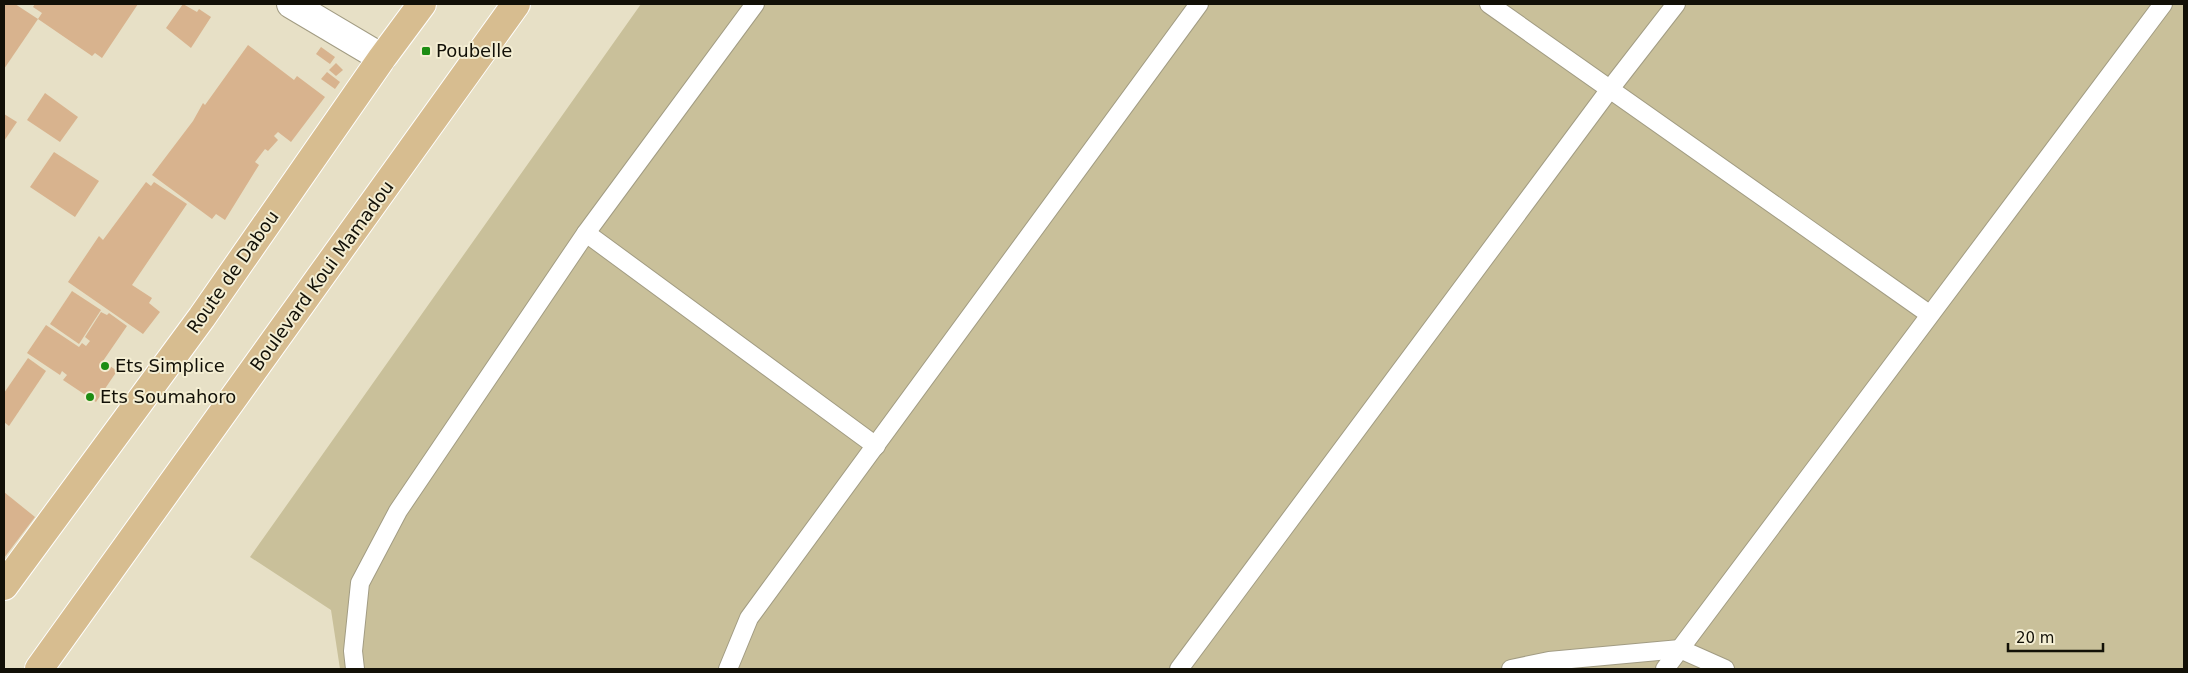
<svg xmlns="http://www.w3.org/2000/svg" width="2188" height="673" font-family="'DejaVu Sans',sans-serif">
	<rect width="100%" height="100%" fill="#e7e0c6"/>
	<!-- green -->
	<polygon fill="#c9c09a" points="641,4 2184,4 2184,669 340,669 331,610 250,557"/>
	<!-- building -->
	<g fill="#d8b38e">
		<polygon points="4,4 15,4 38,19 4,69"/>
		<polygon points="35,4 138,4 102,58 95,53 92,56 38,19 42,13 33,7"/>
		<polygon points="183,4 197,12 199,9 211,17 191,48 166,28"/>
		<polygon points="248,45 294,80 297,76 325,97 291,142 278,132 274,136 278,140 268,151 265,149 255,162 259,165 225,220 216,214 212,219 152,175 193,121 203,103 205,105"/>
		<polygon points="321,47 335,57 330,64 316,54"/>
		<polygon points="336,63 343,70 336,76 329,70"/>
		<polygon points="327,72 340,82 335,89 321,79"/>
		<polygon points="45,93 78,117 60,142 27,120"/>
		<polygon points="4,114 17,122 4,141"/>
		<polygon points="54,152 99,181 75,217 30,187"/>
		<polygon points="146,182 151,186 154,182 187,204 132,285 152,298 149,303 160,312 143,334 68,282 99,236 103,240"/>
		<polygon points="72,291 101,310 79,344 50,324"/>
		<polygon points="101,312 107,315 109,313 127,326 103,361 117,371 96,402 63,380 67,375 62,371 60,375 27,353 46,325 79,347 82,343 86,346 90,341 85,337"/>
		<polygon points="28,358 46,371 9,426 4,422 4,393"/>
		<polygon points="4,492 35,517 4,558"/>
	</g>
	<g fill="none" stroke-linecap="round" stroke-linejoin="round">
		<defs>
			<g id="service">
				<polyline points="1489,4 1929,314"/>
				<polyline points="586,233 876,446"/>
				<polyline points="355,669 353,651 360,583 398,511 586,233 755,4"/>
				<polyline points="728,669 749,618 1199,4"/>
				<polyline points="1179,669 1610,89 1676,4"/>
				<polyline points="1511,669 1549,661 1680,649 1725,669"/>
				<polyline points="1665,669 2163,4"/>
			</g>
			<polyline id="minor" points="291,4 382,58"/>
			<g id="primary">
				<polyline points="4,586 202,317 382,58 422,4"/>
				<polyline points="39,669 516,4"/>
			</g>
		</defs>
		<!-- service casing -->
		<use href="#service" stroke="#a29c83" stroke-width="20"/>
		<!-- minor casing -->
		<use href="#minor" stroke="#a29c83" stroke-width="30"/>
		<!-- primary casing -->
		<use href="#primary" stroke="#fff" stroke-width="30"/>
		<!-- service -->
		<use href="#service" stroke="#fff" stroke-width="18"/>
		<!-- minor -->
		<use href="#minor" stroke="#fff" stroke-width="28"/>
		<!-- primary -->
		<use href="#primary" stroke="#d7bd90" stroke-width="28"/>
	</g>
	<!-- markers -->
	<g fill="#1d8d13" stroke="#f4eed3" stroke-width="2">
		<rect x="421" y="46" width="10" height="10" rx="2.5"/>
		<circle cx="105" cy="366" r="5"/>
		<circle cx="90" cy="397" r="5"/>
	</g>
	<g text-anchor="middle" stroke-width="4" stroke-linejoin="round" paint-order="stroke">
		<!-- poi labels -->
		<g font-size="18" fill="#121007" stroke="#f4eed3" text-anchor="start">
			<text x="436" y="57">Poubelle</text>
			<text x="115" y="372">Ets Simplice</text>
			<text x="100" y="403">Ets Soumahoro</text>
		</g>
		<!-- street labels -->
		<g font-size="18" fill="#121007" stroke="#f4eed3">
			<text transform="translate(233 272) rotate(-55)" y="6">Route de Dabou</text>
			<text transform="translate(322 276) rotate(-54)" y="6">Boulevard Koui Mamadou</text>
		</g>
	</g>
	<!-- border -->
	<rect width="2188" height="673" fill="none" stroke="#121007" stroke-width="10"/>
	<!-- scale -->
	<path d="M2008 643v8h95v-8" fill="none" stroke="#121007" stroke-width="2.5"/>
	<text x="2016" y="643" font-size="15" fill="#121007" stroke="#f4eed3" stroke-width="4" paint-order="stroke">20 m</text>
</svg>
